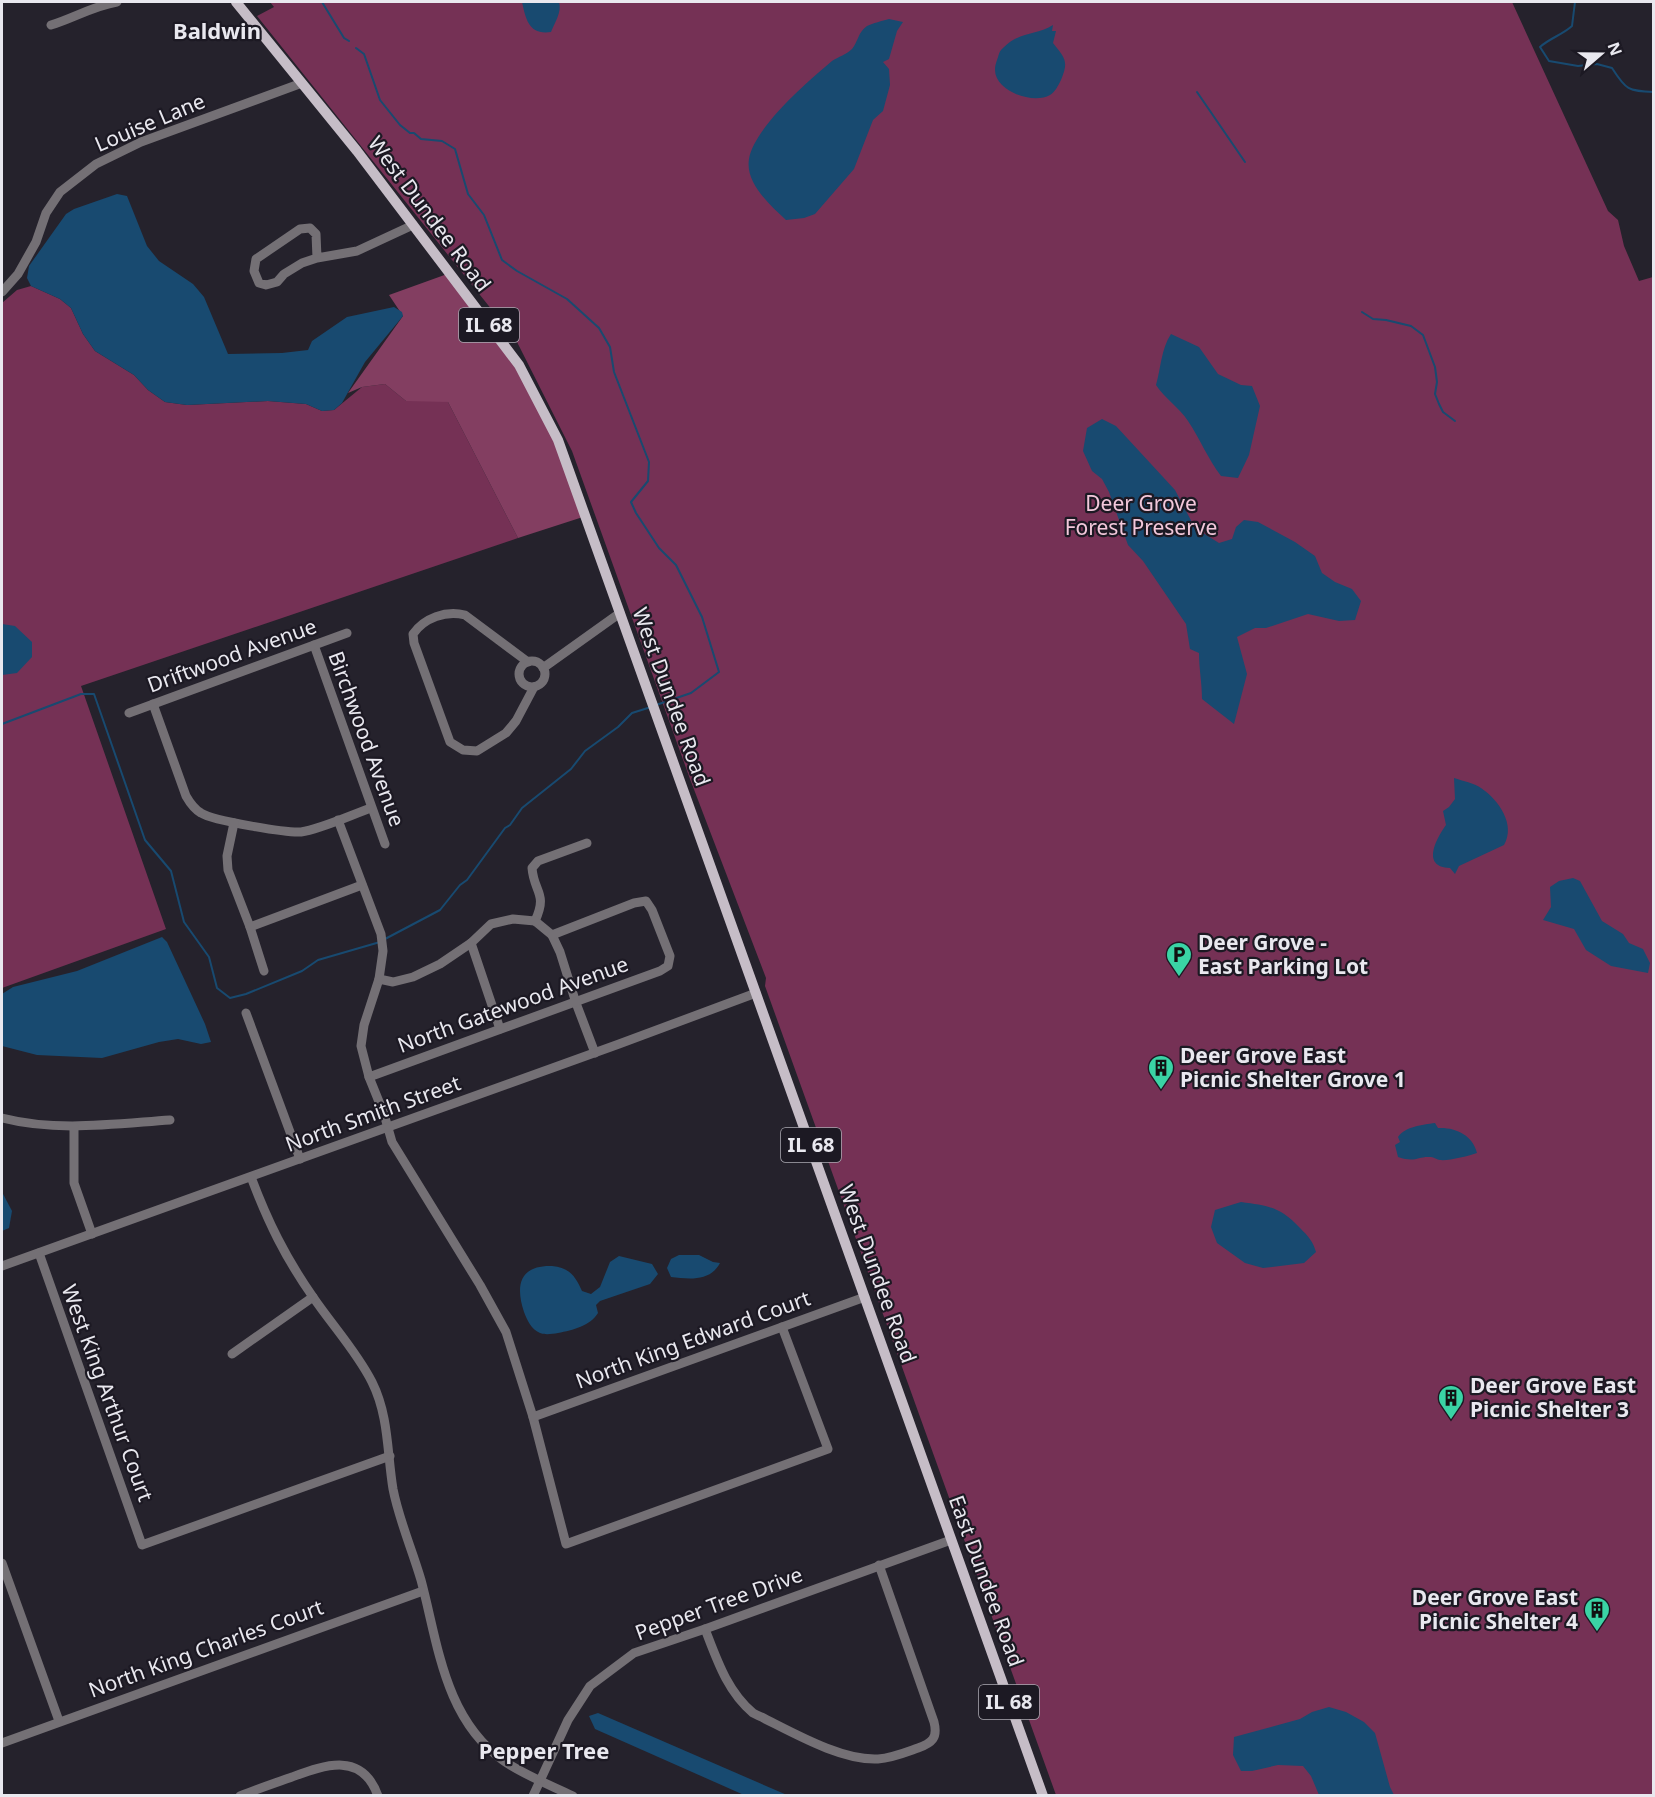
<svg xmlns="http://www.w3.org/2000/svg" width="1655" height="1797" font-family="'Noto Sans',sans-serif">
	<rect width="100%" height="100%" fill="#25222c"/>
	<!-- green -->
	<g fill="#753155">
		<polygon points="270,2 1512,2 1608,211 1618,220 1624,246 1639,281 1653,277 1653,1795 1056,1795 765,986 766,978 690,779 572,451 516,340 257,16 274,7"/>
		<polygon points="31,286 60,299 71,308 83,334 95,351 134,375 148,390 165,402 187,405 268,401 306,404 322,411 334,410 362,387 385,384 406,401 424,396 448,402 518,538 81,686 166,929 2,988 2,303 17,290"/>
	</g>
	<!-- forest -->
	<polygon fill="#833e61" points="450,273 497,335 542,408 586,516 518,538 448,402 406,401 385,384 362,387 348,393 403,316 389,295"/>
	<!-- water -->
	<g fill="#184a70">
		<path d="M522 2H559C562 12 555 22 551 32 529 35 526 20 522 2Z"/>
		<path d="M889 19 903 22 897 31 889 59 883 62 889 69 890 85 883 111 873 120 854 169 815 214 804 218 786 220C770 205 745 183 749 159 754 128 808 81 832 61 838 57 847 54 852 49 858 42 858 32 867 26 873 23 882 21 889 19Z"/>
		<path d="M1053 25 1052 31H1056L1053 43C1065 58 1069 61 1061 80 1058 86 1055 92 1050 95 1033 105 994 91 995 69 995 66 996 63 997 60 999 55 999 51 1003 48 1020 31 1035 36 1053 25Z"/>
		<polygon points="117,194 127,196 147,246 159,261 193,284 204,297 228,354 282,353 308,350 312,341 347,317 394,307 402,312 403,316 365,362 342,403 334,410 322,411 306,404 268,401 187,405 165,402 148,390 134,375 95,351 83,334 71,308 60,299 31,286 27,278 29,266 66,214 74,209"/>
		<path d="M1171 334 1199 347 1218 374 1241 385 1252 386 1260 406 1249 455 1238 478 1221 476C1208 459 1200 439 1188 421 1179 407 1165 399 1156 385 1161 368 1161 349 1171 334Z"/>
		<path d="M1102 419 1116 426 1175 490 1195 528 1219 543 1232 539 1236 527 1244 520 1258 522 1295 542 1315 556 1322 573 1335 582 1352 589 1361 601 1355 620 1339 621 1308 614 1266 628H1255L1237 637 1247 674 1234 724 1202 699C1202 683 1199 669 1199 653L1190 649 1186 624 1143 561 1128 545 1109 492 1102 479 1092 471 1083 451 1087 428Z"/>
		<polygon points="2,624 15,626 32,642 32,657 17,673 2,675"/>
		<path d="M1454 778C1463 781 1474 783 1481 788 1499 800 1516 825 1504 845L1459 866 1455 874 1450 868C1421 867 1436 839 1446 825L1443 811 1449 807 1455 799Z"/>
		<polygon points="1573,878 1580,881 1602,921 1623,934 1629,943 1643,949 1650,963 1648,973 1611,966 1586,950 1574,929 1543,920 1551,907 1550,887 1559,881"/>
		<polygon points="162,937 167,942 205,1024 211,1042 201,1044 178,1039 159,1042 102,1058 37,1055 2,1046 2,994 13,987 77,971"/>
		<path d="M1435 1123 1438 1128C1455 1127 1473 1135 1477 1153 1469 1156 1448 1161 1440 1160 1437 1160 1434 1157 1431 1157 1417 1156 1416 1163 1398 1157L1395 1145 1400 1142 1398 1137C1406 1126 1422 1125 1435 1123Z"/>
		<polygon points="2,1192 12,1211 9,1228 2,1231"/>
		<path d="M1241 1202C1270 1206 1280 1207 1300 1228 1308 1236 1313 1241 1316 1252L1304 1263 1263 1268 1245 1263 1217 1243 1211 1227 1215 1210Z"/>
		<path d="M679 1255H699L713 1262 720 1263C710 1282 689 1279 671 1277L667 1268 671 1259Z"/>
		<path d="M619 1256 652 1264 658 1274 650 1284 600 1301 596 1305 598 1313C590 1326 573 1330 558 1333 552 1334 545 1335 540 1333 531 1329 527 1320 524 1312 515 1285 520 1265 552 1266 569 1267 576 1277 582 1291L591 1294 600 1287 610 1262Z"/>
		<polygon points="1329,1707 1346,1712 1364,1722 1375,1733 1390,1787 1394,1795 1319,1795 1311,1776 1303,1766 1278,1765 1252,1771 1241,1771 1233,1755 1234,1737 1300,1719 1312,1712"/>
		<polygon points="598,1713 787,1795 744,1795 595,1729 589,1716"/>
	</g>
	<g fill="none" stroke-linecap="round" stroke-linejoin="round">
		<!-- stream -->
		<g stroke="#184a70" stroke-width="2">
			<polyline points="322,2 344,38 349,41"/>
			<path d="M1575 2 1572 26C1562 35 1550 38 1540 47L1549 61 1578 66 1597 64 1612 68C1626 90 1628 91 1654 92"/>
			<polyline points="356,48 364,54 380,100 400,125 410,133 414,133 421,139 442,141 455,149 468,194 484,215 502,260 517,271 567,299 599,328 610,347 614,372 649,462 648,481 631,502 636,513 659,548 676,565 702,617 719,672 691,693 656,705"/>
			<polyline points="1197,92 1245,162"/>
			<polyline points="1362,312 1373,319 1386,320 1411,326 1423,335 1435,367 1437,382 1435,394 1439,404 1443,412 1455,421"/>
			<polyline points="2,724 81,694 94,694 145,840 171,871 184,922 209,957 217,988 230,998 246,994 302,971 318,960 380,942"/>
			<polyline points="385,939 440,910 460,885 467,880 505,828 510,825 522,808 571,769 585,751 618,727 632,713 651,707"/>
		</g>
		<!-- minor -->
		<g stroke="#747075" stroke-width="9">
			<path d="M51 25C74 18 93 6 117 2"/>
			<polyline points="317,258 316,234 310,228 300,229 256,259 254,271 259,283 266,285 277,282 284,274 302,263 317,258 357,251 413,225"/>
			<polyline points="2,292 18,274 36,242 46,213 60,192 96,164 141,142 302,83"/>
			<polyline points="314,645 385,844"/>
			<circle cx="532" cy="674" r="13"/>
			<path d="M528 662 465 615C446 610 424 618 413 634L414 643 450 742 463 750 477 751 506 733 516 721 534 687"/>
			<polyline points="543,668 620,613"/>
			<path d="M153 704 186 796C190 803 194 809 201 813 214 821 286 833 301 832 321 829 351 815 371 808"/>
			<polyline points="129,713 347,633"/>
			<polyline points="338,820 381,934 383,951 379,979 364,1025 361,1046 369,1077 384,1114 392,1142 480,1285 506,1332 533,1417 566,1544 828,1449 782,1327"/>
			<polyline points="234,823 227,856 228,870 250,927 264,971"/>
			<polyline points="535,921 552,935 560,952 576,1003 595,1053"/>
			<path d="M535 921C548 893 534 893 532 868L538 861 587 843"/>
			<polyline points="250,927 362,885"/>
			<polyline points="471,943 500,1029"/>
			<polyline points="379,979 393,982 413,977 440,964 471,943 491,924 513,919 535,921"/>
			<polyline points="246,1013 300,1159"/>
			<polyline points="369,1077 660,971 668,966 670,956 652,910 646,901 634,903 552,935"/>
			<path d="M2 1118C57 1132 113 1124 170 1120"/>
			<polyline points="74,1127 74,1183 92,1234"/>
			<path d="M251 1177C268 1222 285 1257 313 1297 332 1325 357 1352 372 1382 389 1416 387 1453 393 1489 399 1520 412 1549 421 1580 438 1643 444 1719 504 1761 524 1775 550 1785 573 1796"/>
			<polyline points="39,1253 142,1545 390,1456"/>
			<polyline points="2,1266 619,1044 756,993"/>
			<polyline points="232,1354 313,1297"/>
			<polyline points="533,1417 865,1297"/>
			<polyline points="2,1563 59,1721"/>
			<path d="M705 1629C717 1660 727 1691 753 1713 787 1729 839 1761 878 1759 892 1758 904 1753 918 1748 932 1743 938 1738 934 1722L879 1565"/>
			<polyline points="2,1743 423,1591"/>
			<path d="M240 1796C257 1789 275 1783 292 1777 325 1765 362 1751 378 1796"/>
			<polyline points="533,1796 568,1720 590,1686 634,1653 705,1629 951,1540"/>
		</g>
		<!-- major -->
		<polyline stroke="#c6bdc7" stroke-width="10" points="236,2 357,151 519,365 558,440 1043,1796"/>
	</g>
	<!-- icons -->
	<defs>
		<symbol id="parking-pin" viewBox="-11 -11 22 30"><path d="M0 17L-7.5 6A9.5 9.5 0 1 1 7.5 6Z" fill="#3ad4a5" stroke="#1c1923"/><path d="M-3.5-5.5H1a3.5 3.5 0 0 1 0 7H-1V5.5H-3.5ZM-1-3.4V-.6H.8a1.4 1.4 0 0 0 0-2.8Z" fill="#111"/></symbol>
		<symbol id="building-pin" viewBox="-11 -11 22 30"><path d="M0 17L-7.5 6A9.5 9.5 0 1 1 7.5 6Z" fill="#3ad4a5" stroke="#1c1923"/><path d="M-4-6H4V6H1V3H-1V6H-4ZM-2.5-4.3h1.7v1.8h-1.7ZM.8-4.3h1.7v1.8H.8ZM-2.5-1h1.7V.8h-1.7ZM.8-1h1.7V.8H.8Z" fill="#111"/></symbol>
	</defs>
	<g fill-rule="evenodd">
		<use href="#parking-pin" x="1164" y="940" width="30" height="40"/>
		<use href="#building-pin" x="1146" y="1053" width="30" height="40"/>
		<use href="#building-pin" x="1436" y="1383" width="30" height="40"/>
		<use href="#building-pin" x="1582" y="1595" width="30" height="40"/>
	</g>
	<g text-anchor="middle" stroke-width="4.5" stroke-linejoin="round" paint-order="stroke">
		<!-- shield labels -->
		<g fill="#1c1923" stroke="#acaab2" stroke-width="1.5">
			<rect x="459" y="308" width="60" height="34" rx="4.5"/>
			<rect x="781" y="1128" width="60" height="34" rx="4.5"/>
			<rect x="979" y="1685" width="60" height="34" rx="4.5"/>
		</g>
		<g font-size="20" font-weight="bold" fill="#e9e8ef">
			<text x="489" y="332">IL 68</text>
			<text x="811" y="1152">IL 68</text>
			<text x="1009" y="1709">IL 68</text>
		</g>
		<!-- street labels -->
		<g font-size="21" fill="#e9e8ef" stroke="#1c1923">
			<text transform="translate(150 123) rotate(-23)" y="7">Louise Lane</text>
			<text transform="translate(429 214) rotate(53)" y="7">West Dundee Road</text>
			<text transform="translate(232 656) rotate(-20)" y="7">Driftwood Avenue</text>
			<text transform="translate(671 697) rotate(70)" y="7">West Dundee Road</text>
			<text transform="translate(366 739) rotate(70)" y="7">Birchwood Avenue</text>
			<text transform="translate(513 1005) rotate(-20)" y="7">North Gatewood Avenue</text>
			<text transform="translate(373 1114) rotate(-20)" y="7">North Smith Street</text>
			<text transform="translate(877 1274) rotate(70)" y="7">West Dundee Road</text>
			<text transform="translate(693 1340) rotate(-20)" y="7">North King Edward Court</text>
			<text transform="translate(107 1393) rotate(70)" y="7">West King Arthur Court</text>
			<text transform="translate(986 1581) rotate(70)" y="7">East Dundee Road</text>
			<text transform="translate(719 1604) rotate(-20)" y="7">Pepper Tree Drive</text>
			<text transform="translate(206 1649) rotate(-20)" y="7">North King Charles Court</text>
		</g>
		<!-- park labels -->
		<g font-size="21" fill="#f3c8db" stroke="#1c1923">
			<text x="1141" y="511">Deer Grove<tspan x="1141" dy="24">Forest Preserve</tspan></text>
		</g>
		<!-- poi labels -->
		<g font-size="21" font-weight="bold" fill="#e9e8ef" stroke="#1c1923" text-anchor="start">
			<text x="1198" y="950">Deer Grove -<tspan x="1198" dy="24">East Parking Lot</tspan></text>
			<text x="1180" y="1063">Deer Grove East<tspan x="1180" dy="24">Picnic Shelter Grove 1</tspan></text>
			<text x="1470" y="1393">Deer Grove East<tspan x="1470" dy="24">Picnic Shelter 3</tspan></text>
			<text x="1578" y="1605" text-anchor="end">Deer Grove East<tspan x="1578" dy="24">Picnic Shelter 4</tspan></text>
		</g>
		<!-- neighbourhood labels -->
		<g font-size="22" font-weight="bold" fill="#e9e8ef" stroke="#1c1923">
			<text x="217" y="39">Baldwin</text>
			<text x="544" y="1759">Pepper Tree</text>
		</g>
	</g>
	<!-- border -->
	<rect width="1655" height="1797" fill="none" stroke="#e9e8ef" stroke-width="6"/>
	<!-- north arrow -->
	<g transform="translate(1601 54) rotate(70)" stroke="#1c1923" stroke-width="4.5" paint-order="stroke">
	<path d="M0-4.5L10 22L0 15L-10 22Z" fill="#e9e8ef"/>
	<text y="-9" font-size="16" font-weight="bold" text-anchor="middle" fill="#e9e8ef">N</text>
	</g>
</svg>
